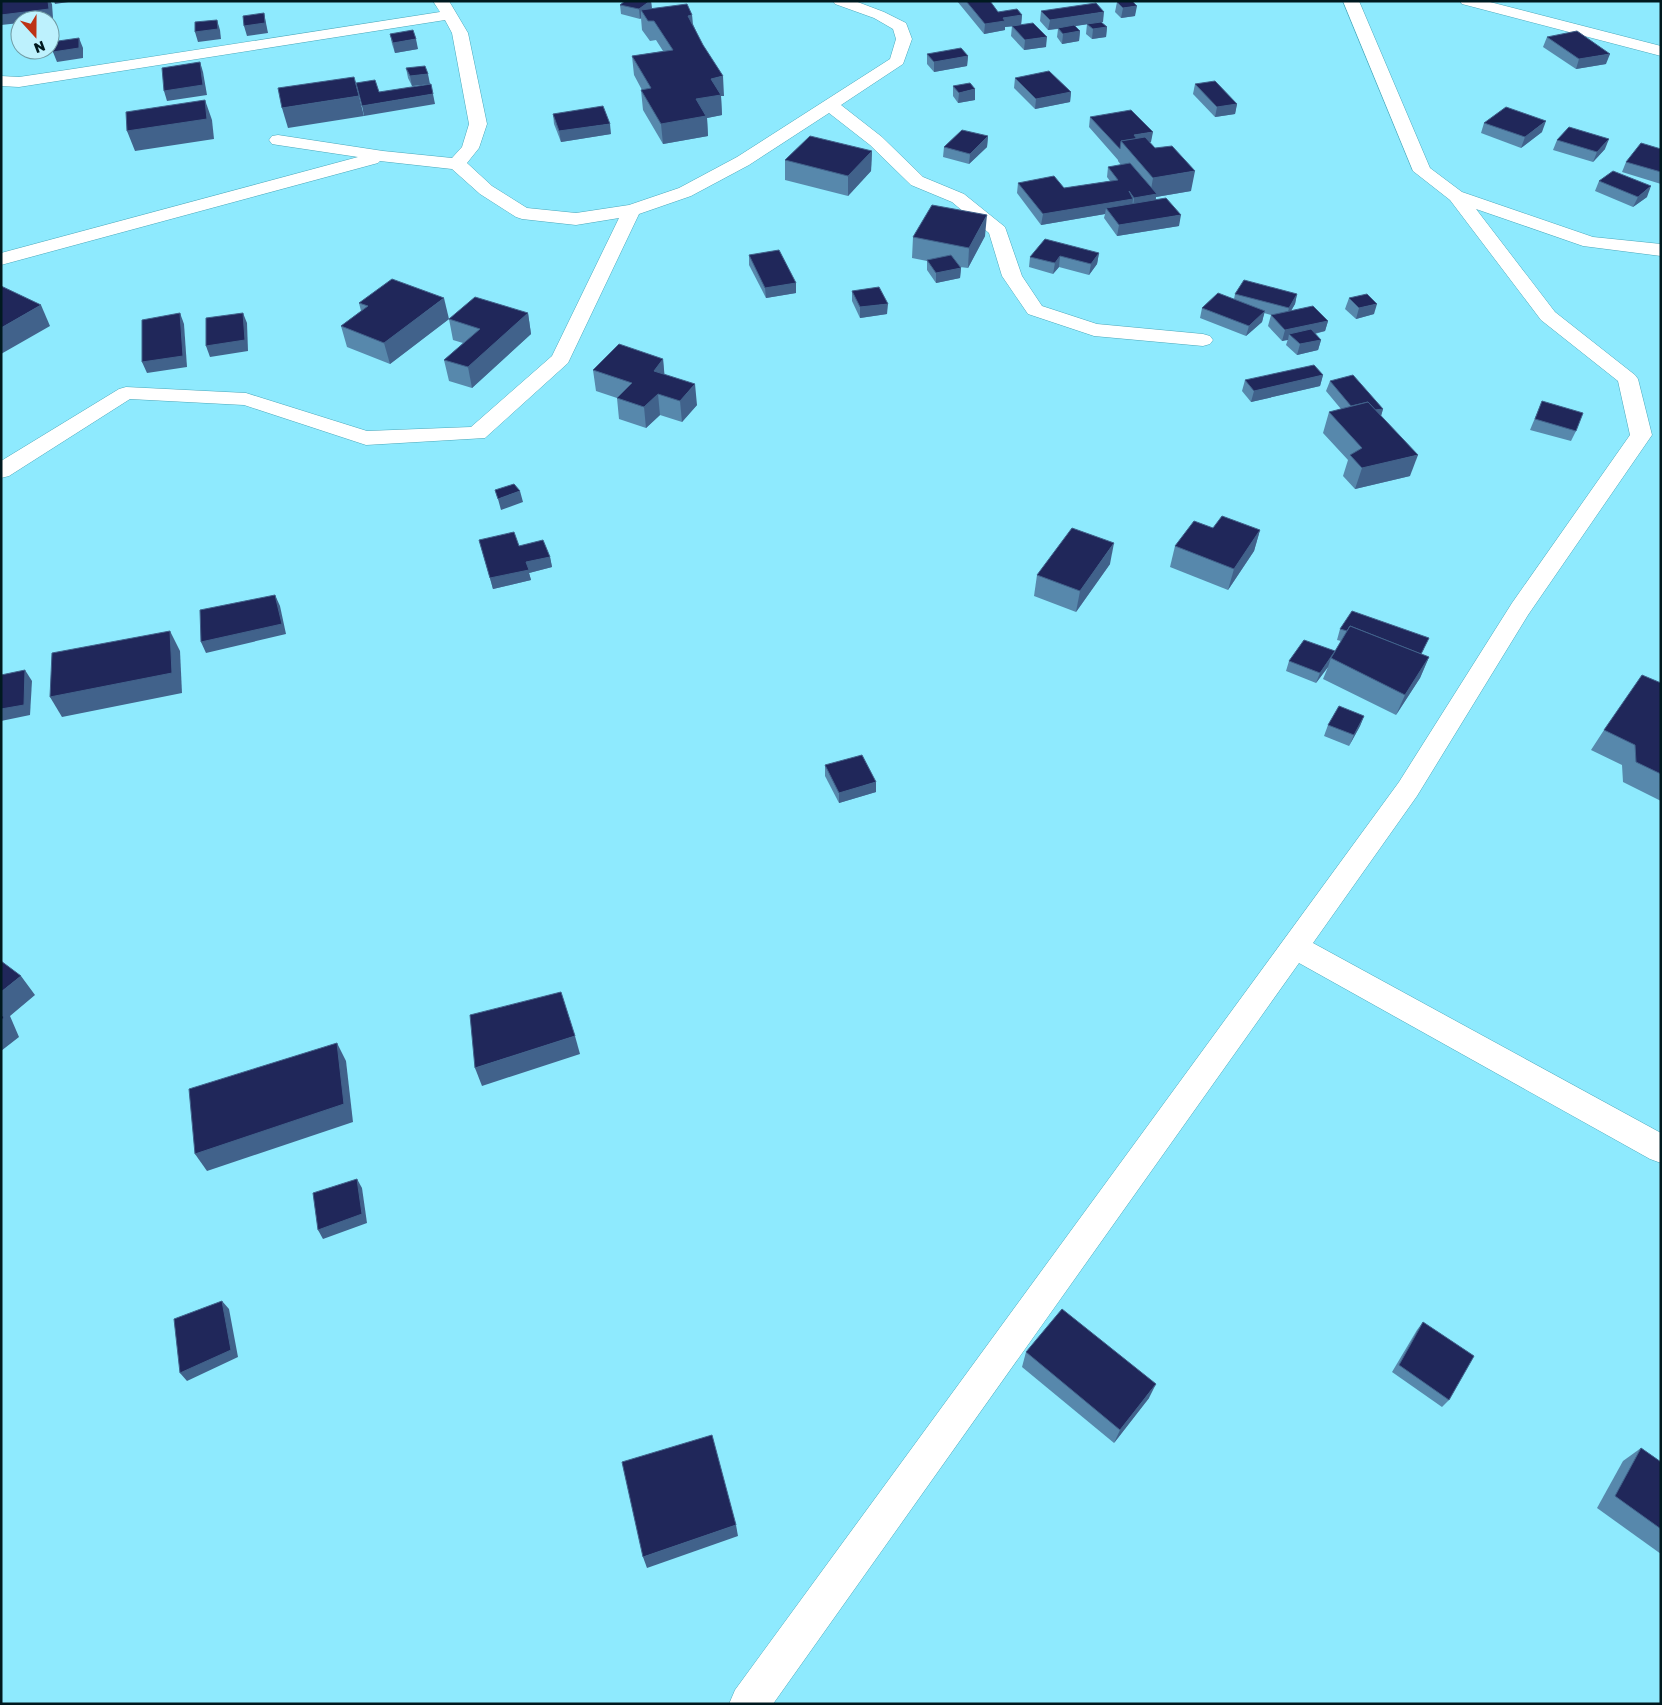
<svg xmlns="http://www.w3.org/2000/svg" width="1662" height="1705" font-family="'Golos Text',sans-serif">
	<rect width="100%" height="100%" fill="#8eeafe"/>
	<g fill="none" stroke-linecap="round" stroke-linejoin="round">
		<defs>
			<g id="minor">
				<polygon points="433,1 449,1 468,33 487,124 479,148 467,163 492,186 527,208 576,213 629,205 679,188 737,157 890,59 896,39 893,29 874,18 835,4 833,1 855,1 884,12 906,23 912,39 903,64 841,105 882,137 923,177 964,194 1005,227 1022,276 1042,306 1097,324 1203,334 1210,336 1213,340 1210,344 1203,346 1094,336 1028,314 1002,276 989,233 952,202 911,185 870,145 829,113 749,165 691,196 639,214 568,363 485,438 366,445 244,405 130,399 9,476 1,478 1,461 119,389 126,387 246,393 367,431 471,427 552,356 619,218 576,225 522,219 516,217 480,194 452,169 380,161 378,163 1,265 1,253 358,157 278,145 272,144 269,140 272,136 278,135 383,151 452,158 462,147 469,124 452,33 445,20 19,87 1,86 1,76 19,77 73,69 440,12"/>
				<polygon points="1343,1 1359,1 1430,168 1462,192 1593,237 1661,244 1661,256 1583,246 1476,209 1555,312 1635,375 1638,379 1652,435 1528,615 1417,796 1313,943 1661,1133 1661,1163 1650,1159 1299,963 773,1704 729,1704 735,1690 1399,782 1512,603 1630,435 1618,381 1541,320 1450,200 1413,171"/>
				<polygon points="1460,1 1486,1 1661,46 1661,56 1462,4"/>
			</g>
		</defs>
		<!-- minor casing -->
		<use href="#minor" stroke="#4ba8bb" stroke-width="1"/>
		<!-- minor -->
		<use href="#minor" fill="#fff" fill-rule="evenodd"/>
	</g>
	<!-- wall -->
	<g fill="#5788ac">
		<polygon points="625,1 651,1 652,9 692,15 693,24 724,96 721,96 722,115 707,118 708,136 663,144 643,110 641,90 642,90 634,75 632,56 663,51 656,40 650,41 642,30 641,18 640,19 621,14 620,5"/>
		<polygon points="957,1 990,1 998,12 1022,15 1021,25 1046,47 1024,50 1011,36 1012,26 1015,26 1005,27 1005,30 984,34"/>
		<polygon points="1117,2 1135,16 1121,18 1115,12"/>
		<polygon points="1041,11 1103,22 1101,22 1107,27 1106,37 1092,39 1086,34 1087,24 1075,26 1080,31 1079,41 1062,44 1057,37 1058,29 1048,30 1040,21"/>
		<polygon points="390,34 418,49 395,53 392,44"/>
		<polygon points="1547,37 1606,64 1576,69 1543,47"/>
		<polygon points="927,54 968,56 967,66 934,72 927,64"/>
		<polygon points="406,68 430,84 412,86 408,78"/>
		<polygon points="1015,78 1071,92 1070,102 1035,109 1014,88"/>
		<polygon points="1195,84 1237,104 1235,114 1215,117 1193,94"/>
		<polygon points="953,86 975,100 958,103 953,96"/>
		<polygon points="553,114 611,134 561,142 554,124"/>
		<polygon points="1090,117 1151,142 1149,142 1191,191 1156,197 1156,200 1179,226 1117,236 1104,218 1105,214 1041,225 1017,193 1018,183 1064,188 1110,181 1107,177 1108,167 1121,165 1118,161 1118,160 1089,127"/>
		<polygon points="1484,123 1542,132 1521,148 1481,133"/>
		<polygon points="988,136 987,147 969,164 943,157 944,147"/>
		<polygon points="1557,140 1605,149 1593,162 1553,150"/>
		<polygon points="1661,149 1661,184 1622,172 1626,162"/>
		<polygon points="872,151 871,171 848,196 785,180 785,160"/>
		<polygon points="1599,181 1647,197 1633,207 1595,191"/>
		<polygon points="985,236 968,268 960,267 961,268 960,278 936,283 927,270 927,261 912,258 913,237"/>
		<polygon points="1099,253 1097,264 1089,275 1059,267 1053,274 1029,267 1030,257"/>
		<polygon points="749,255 796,283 796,293 766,298 749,265"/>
		<polygon points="852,291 887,314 860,318 852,301"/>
		<polygon points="1235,294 1297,294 1295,304 1291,311 1328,321 1325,331 1315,334 1321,340 1318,350 1297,355 1286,345 1288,339 1282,341 1268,326 1271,315 1264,313 1262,322 1246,336 1200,318 1202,308 1234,299"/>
		<polygon points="1349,298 1374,314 1356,319 1345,309"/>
		<polygon points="359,303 449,319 390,364 347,347 341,326 361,311"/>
		<polygon points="528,313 531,334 472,388 449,381 444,360 463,343 453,340 449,319"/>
		<polygon points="663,359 664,374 697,405 682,422 660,415 646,428 619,419 617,398 596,391 593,370"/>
		<polygon points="1323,375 1320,386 1251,402 1242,391 1245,380"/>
		<polygon points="1330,381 1383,409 1381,416 1410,476 1355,489 1343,476 1348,460 1323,433 1329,412 1341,409 1326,391"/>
		<polygon points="1542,401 1576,431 1571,441 1530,430"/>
		<polygon points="1260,530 1254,551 1228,590 1170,567 1175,546"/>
		<polygon points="479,540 519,546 550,557 552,567 529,573 531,580 493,589"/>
		<polygon points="1110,564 1076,612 1034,596 1037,575"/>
		<polygon points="1340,629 1424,649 1421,654 1429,657 1420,678 1396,715 1323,679 1328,667 1316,683 1286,671 1289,661 1335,651 1341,641 1337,640"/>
		<polygon points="1661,683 1661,801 1623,782 1622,765 1591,750 1604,730"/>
		<polygon points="1364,716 1360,726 1349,746 1324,736 1328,725"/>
		<polygon points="825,765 876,792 839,803 825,776"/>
		<polygon points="1423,1322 1449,1400 1442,1407 1392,1372 1417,1330"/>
		<polygon points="1026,1352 1149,1398 1114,1443 1022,1367"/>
		<polygon points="1641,1448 1661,1462 1661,1554 1597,1508 1623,1461"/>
	</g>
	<!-- shaded-wall -->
	<g fill="#41628b">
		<polygon points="48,1 50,1 52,4 53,18 41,20 20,20 20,23 1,25 1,15"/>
		<polygon points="54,1 75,1 55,4"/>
		<polygon points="650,1 651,1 652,10 641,10 641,18 640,19 639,9"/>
		<polygon points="1137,6 1135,16 1121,18 1123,8"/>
		<polygon points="1104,12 1103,22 1048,30 1050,20"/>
		<polygon points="264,13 268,33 247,36 244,26"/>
		<polygon points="692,15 693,34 688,16"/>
		<polygon points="1022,15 1021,25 1005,27 1005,30 984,34 985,24 1003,18"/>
		<polygon points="217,20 220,30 221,39 198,42 195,32"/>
		<polygon points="1107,27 1106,37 1092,39 1093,29"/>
		<polygon points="1080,31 1079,41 1062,44 1063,34"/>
		<polygon points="1047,37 1046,47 1024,50 1025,40"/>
		<polygon points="79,38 83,48 83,58 57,62 53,52"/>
		<polygon points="416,39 418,49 395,53 393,43"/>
		<polygon points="1610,54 1606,64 1576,69 1579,59"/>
		<polygon points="968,56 967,66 934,72 934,62"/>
		<polygon points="200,62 203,72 207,95 167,101 164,91"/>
		<polygon points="428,74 430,84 412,86 410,76"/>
		<polygon points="723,76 724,96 721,96 722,115 707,118 708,136 663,144 661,124 696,99 711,79"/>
		<polygon points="975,89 975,100 958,103 959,93"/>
		<polygon points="1071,92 1070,102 1035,109 1036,99"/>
		<polygon points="433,94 435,104 364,116 362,106"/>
		<polygon points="359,96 364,116 288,128 282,108"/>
		<polygon points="205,100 212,120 214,139 135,151 127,131"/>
		<polygon points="1237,104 1235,114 1215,117 1217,107"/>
		<polygon points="1546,121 1542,132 1521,148 1525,137"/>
		<polygon points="610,124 611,134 561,142 559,131"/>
		<polygon points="1153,132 1151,142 1132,145 1134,135"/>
		<polygon points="988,136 987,147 969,164 970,154"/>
		<polygon points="1609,139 1605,149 1593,162 1597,152"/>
		<polygon points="872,151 871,171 848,196 848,176"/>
		<polygon points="1195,171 1191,191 1156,197 1155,204 1133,208 1134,198 1150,195 1153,178"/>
		<polygon points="1651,186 1647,197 1633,207 1638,197"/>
		<polygon points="1133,199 1132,209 1106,208 1105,214 1041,225 1043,214"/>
		<polygon points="987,215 985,236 968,268 969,248"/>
		<polygon points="1181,215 1179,226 1117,236 1119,225"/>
		<polygon points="1099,253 1097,264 1089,275 1091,264"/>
		<polygon points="1060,256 1059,267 1053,274 1055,263"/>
		<polygon points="961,268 960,278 936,283 936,273"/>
		<polygon points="796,283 796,293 766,298 765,288"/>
		<polygon points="1297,294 1295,304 1286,319 1289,308"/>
		<polygon points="444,298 449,319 390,364 384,343"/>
		<polygon points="888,304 887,314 860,318 860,307"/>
		<polygon points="1377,304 1374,314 1356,319 1359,308"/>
		<polygon points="41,305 50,326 1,354 1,328"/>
		<polygon points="1265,311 1262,322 1246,336 1249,326"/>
		<polygon points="180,313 184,324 187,367 147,373 142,362"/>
		<polygon points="243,313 247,323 248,351 210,357 206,346"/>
		<polygon points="528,313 531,334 472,388 468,367"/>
		<polygon points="1328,321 1325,331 1293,338 1289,334 1288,340 1282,341 1285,330"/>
		<polygon points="1321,340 1318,350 1297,355 1300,344"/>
		<polygon points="663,359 665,380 654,371"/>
		<polygon points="1323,375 1320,386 1251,402 1254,391"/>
		<polygon points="695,384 697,405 682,422 680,401"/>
		<polygon points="658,394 660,415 646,428 644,407"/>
		<polygon points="1383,409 1380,419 1357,414"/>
		<polygon points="1418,455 1410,476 1355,489 1362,468"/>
		<polygon points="520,491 523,502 501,510 498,499"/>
		<polygon points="1260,530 1254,551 1228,590 1234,569"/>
		<polygon points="1114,543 1110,564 1076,612 1080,591"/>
		<polygon points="550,557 552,567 529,573 531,580 493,589 490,578 526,562"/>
		<polygon points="275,595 280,606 286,634 206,653 201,642"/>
		<polygon points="170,631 180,651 182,693 62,717 50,697"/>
		<polygon points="1429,657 1420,678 1396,715 1405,695"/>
		<polygon points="1331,658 1328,667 1316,683 1320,673"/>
		<polygon points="25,670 32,681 30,715 1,721 1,709"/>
		<polygon points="1364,716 1360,726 1349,746 1354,735"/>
		<polygon points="876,782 876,792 839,803 839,793"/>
		<polygon points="21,976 35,995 10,1016 19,1037 1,1051 1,992"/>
		<polygon points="575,1036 580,1054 482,1086 475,1068"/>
		<polygon points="337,1043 346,1061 353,1122 207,1171 195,1154"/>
		<polygon points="357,1179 362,1188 367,1223 323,1239 318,1230"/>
		<polygon points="222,1301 229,1309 238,1357 187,1381 180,1373"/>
		<polygon points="1156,1384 1149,1398 1114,1443 1120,1430"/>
		<polygon points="736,1525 738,1536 647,1568 643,1557"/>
	</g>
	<!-- building -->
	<g fill="#20275a" stroke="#41628b">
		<polygon points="1,1 48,1 49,9 1,15"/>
		<polygon points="625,1 650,1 639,9 620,5"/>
		<polygon points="966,1 990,1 998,12 1017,9 1022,15 1003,18 1005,21 985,24"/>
		<polygon points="1123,1 1132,1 1137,6 1123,8 1117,2"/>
		<polygon points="1096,3 1104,12 1050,20 1041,11"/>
		<polygon points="687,4 692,15 688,16 703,45 723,76 711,79 721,95 696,99 706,116 661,124 641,90 651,88 632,56 673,50 654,21 648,21 641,10"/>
		<polygon points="264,13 265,23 244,26 243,16"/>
		<polygon points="217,20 218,29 195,32 195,22"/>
		<polygon points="1101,22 1107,27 1093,29 1087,24"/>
		<polygon points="1033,23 1047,37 1025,40 1012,26"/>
		<polygon points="1074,25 1080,31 1063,34 1058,28"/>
		<polygon points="413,30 416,39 393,43 390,34"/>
		<polygon points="1577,31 1610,54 1579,59 1547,37"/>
		<polygon points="79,38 79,48 53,52 51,42"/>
		<polygon points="961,48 968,56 934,62 927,54"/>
		<polygon points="200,62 203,85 164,91 162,68"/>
		<polygon points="425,66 428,74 410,76 406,68"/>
		<polygon points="1049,71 1071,92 1036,99 1015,78"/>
		<polygon points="354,77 359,96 282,108 278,88"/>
		<polygon points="375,80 379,92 431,84 433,94 362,106 356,83"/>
		<polygon points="1215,81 1237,104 1217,107 1195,84"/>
		<polygon points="970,83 975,89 959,93 953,86"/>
		<polygon points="205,100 207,119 127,131 126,112"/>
		<polygon points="603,106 610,124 559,131 553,114"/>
		<polygon points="1506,107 1546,121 1525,137 1484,123"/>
		<polygon points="1131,110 1153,132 1134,135 1137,139 1121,141 1120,149 1090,117"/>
		<polygon points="1569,127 1609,139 1597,152 1557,140"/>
		<polygon points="962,130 988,136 970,154 944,147"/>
		<polygon points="810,136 872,151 848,176 785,160"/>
		<polygon points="1145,137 1155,148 1172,146 1195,171 1153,178 1121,141"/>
		<polygon points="1641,143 1661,149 1661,172 1626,162"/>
		<polygon points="1130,163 1157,194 1134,198 1129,191 1133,199 1043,214 1018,183 1054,176 1064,188 1118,180 1108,167"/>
		<polygon points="1613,171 1651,186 1638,197 1599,181"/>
		<polygon points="1166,198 1181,215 1119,225 1106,208"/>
		<polygon points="932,205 987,215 969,248 913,237"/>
		<polygon points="1045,239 1099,253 1091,264 1060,256 1055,263 1030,257"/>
		<polygon points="779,250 796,283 765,288 749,255"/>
		<polygon points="951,255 961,268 936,273 927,260"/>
		<polygon points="392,279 444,298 384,343 341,326 368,306 359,303"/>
		<polygon points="1244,280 1297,294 1289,308 1235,294"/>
		<polygon points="1,286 41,305 1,328"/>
		<polygon points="879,287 888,304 860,307 852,291"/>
		<polygon points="1218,293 1265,311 1249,326 1202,308"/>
		<polygon points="1367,294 1377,304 1359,308 1349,298"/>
		<polygon points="475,297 528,313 468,367 444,360 480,329 449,319"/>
		<polygon points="1313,306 1328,321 1285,330 1271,315"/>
		<polygon points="180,313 183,356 142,362 142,320"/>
		<polygon points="243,313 245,340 206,346 206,318"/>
		<polygon points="1311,329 1321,340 1300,344 1289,334"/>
		<polygon points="619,344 663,359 654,371 695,384 680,401 658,394 644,407 617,398 632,383 593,370"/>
		<polygon points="1314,365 1323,375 1254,391 1245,380"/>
		<polygon points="1353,375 1383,409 1375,410 1368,402 1351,406 1330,381"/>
		<polygon points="1542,401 1583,413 1576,431 1535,419"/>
		<polygon points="1368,402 1418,455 1362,468 1350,455 1362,448 1329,412"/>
		<polygon points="514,484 520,491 498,499 495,490"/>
		<polygon points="1222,516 1260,530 1234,569 1175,546 1194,521 1213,528"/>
		<polygon points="1072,528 1114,543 1080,591 1037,575"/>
		<polygon points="514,532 519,546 543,540 550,557 526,562 529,570 490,578 479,540"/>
		<polygon points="275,595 282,624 201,642 200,610"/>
		<polygon points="1352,611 1429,638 1421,654 1350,626 1347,631 1340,629"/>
		<polygon points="1350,626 1429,657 1405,695 1331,658"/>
		<polygon points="170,631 172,673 50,697 52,653"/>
		<polygon points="1304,640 1335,651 1320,673 1289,661"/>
		<polygon points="25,670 24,705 1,709 1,675"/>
		<polygon points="1642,675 1661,683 1661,774 1636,762 1635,745 1604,730"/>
		<polygon points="1339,706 1364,716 1354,735 1328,725"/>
		<polygon points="862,755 876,782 839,793 825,765"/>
		<polygon points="1,961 21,976 1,992"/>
		<polygon points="561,992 575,1036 475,1068 470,1015"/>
		<polygon points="1,1013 4,1018 1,1020"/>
		<polygon points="337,1043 344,1104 195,1154 189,1089"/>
		<polygon points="357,1179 362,1214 318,1230 313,1193"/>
		<polygon points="222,1301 231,1350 180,1373 174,1319"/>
		<polygon points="1062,1309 1156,1384 1120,1430 1026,1352"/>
		<polygon points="1423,1322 1474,1356 1449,1400 1399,1365"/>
		<polygon points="712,1435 736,1525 643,1557 622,1462"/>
		<polygon points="1641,1448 1661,1462 1661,1529 1615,1496"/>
	</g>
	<!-- border -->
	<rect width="1662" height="1705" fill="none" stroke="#00191f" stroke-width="5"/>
	<!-- north arrow -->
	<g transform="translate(35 35) rotate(159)"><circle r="24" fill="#bdf1fd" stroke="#719ba4"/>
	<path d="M0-4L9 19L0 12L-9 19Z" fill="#bd3214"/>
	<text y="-8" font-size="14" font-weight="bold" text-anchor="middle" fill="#00191f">N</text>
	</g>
</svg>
